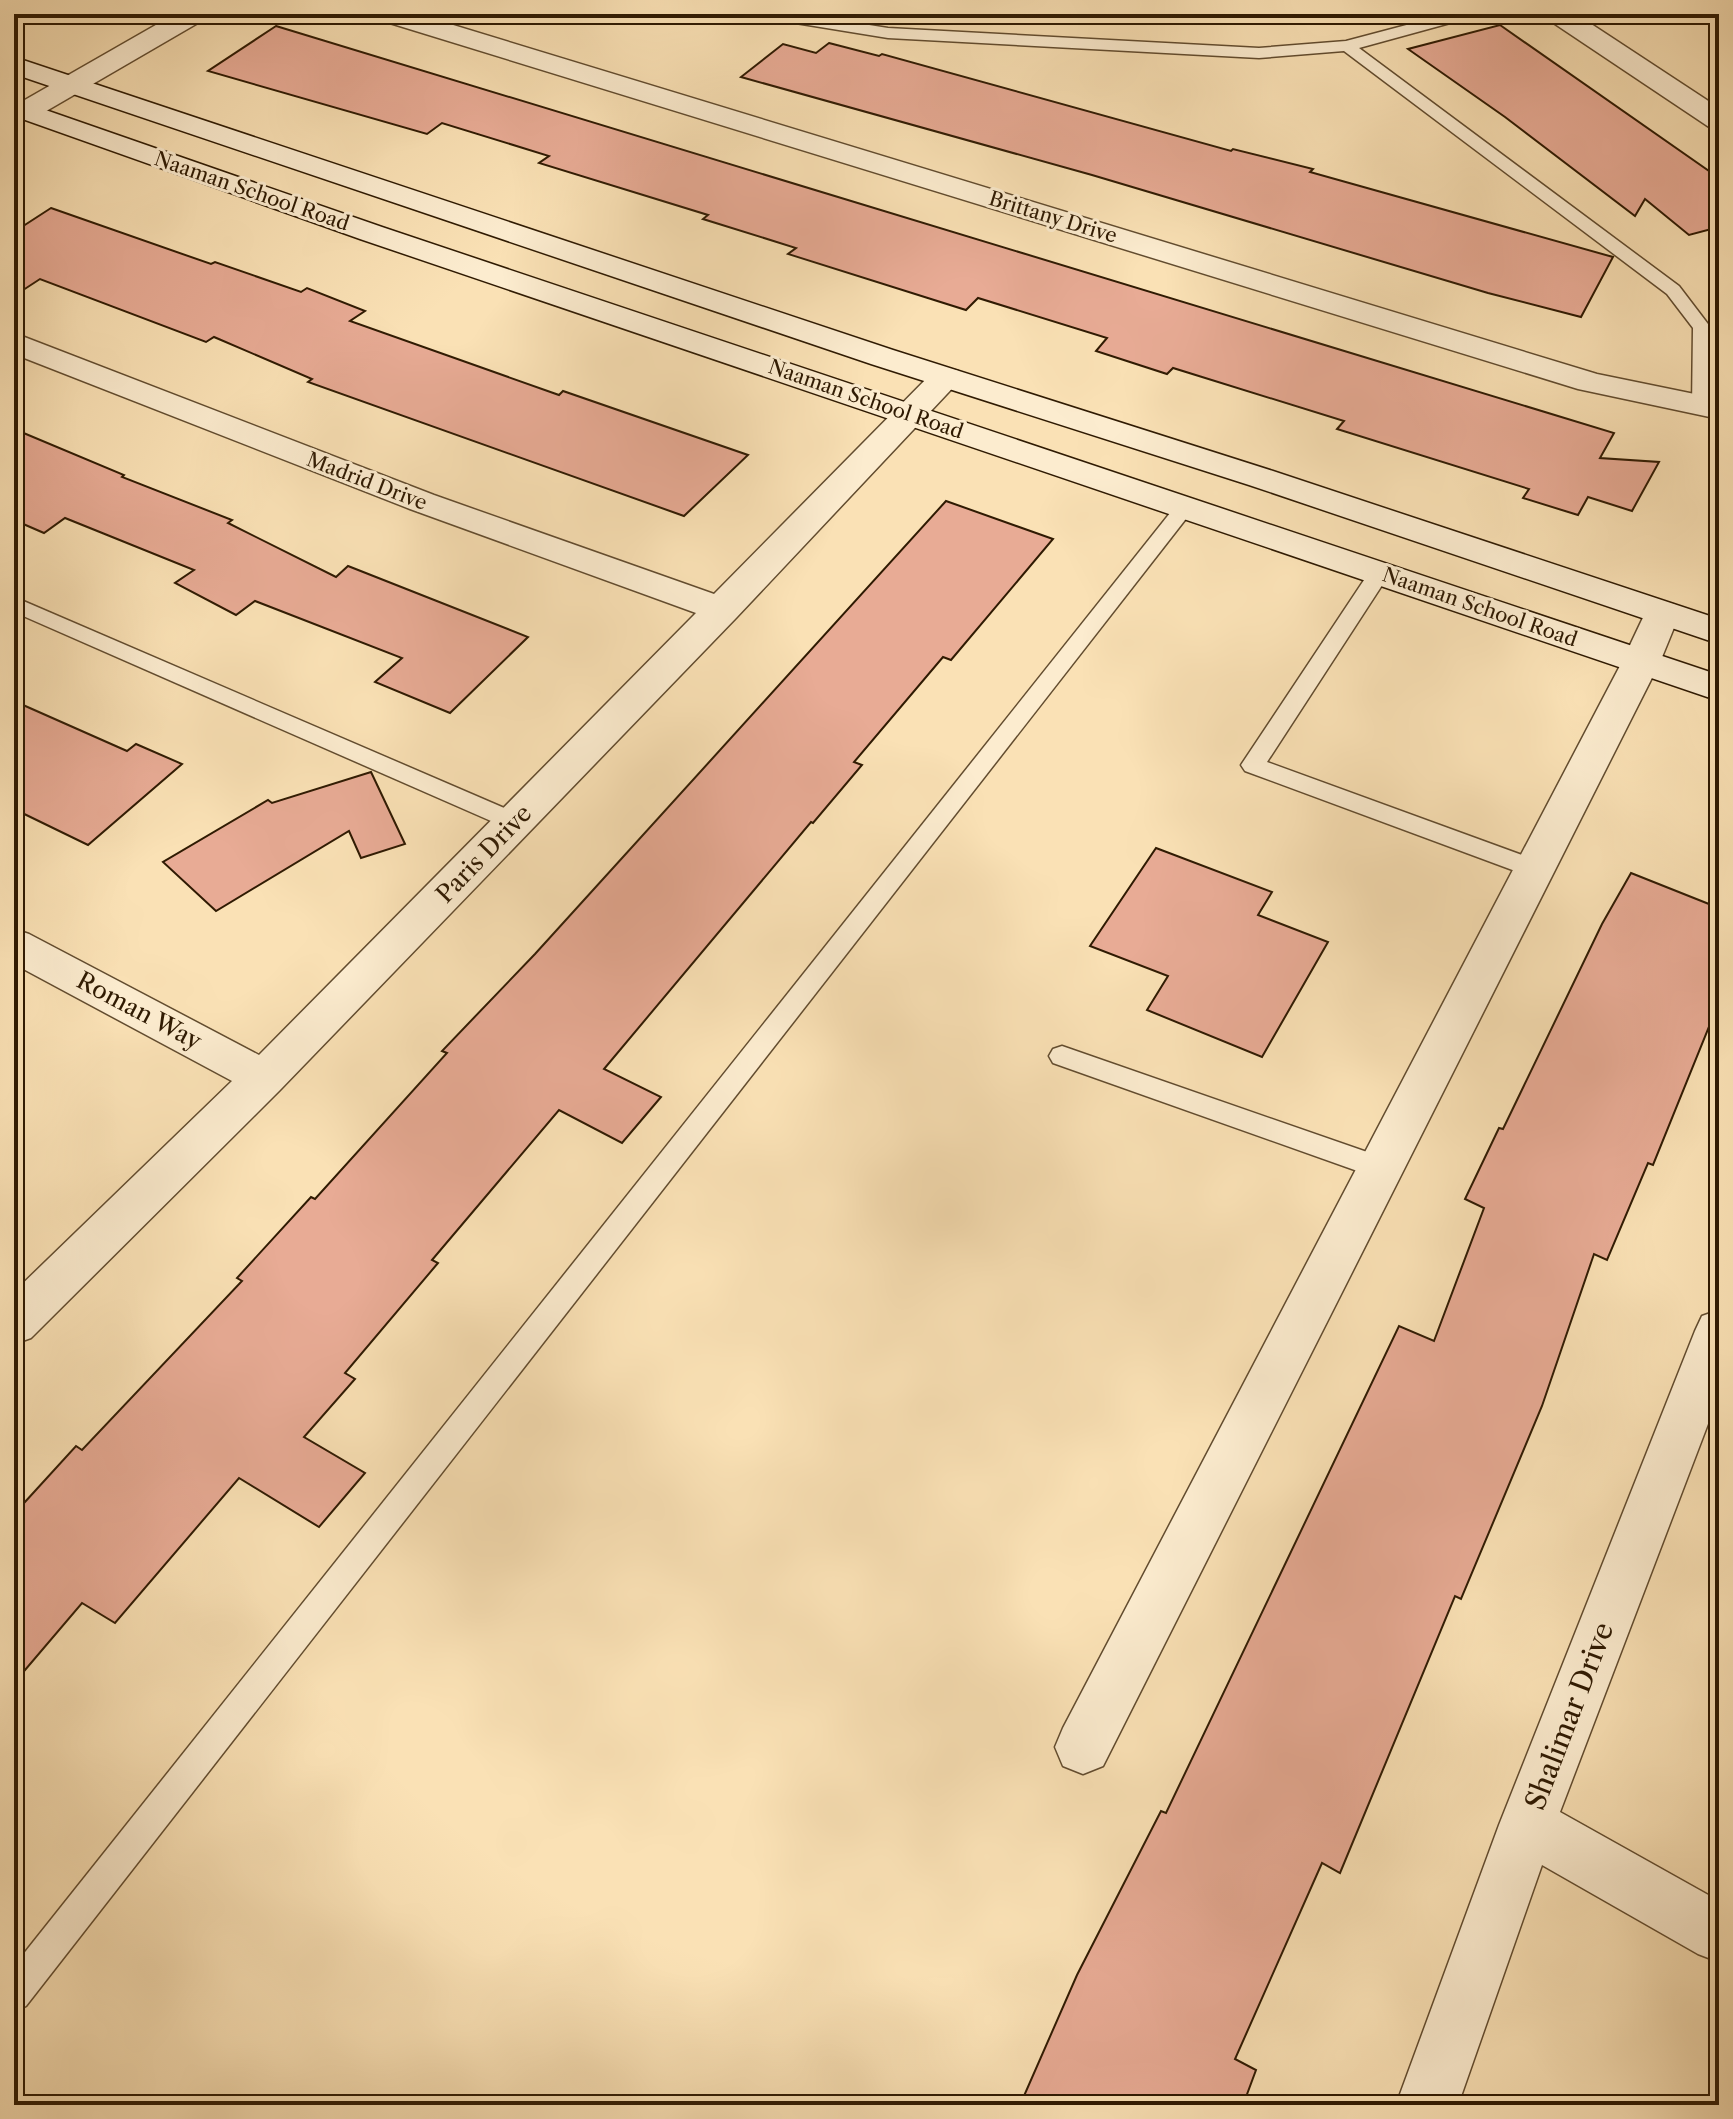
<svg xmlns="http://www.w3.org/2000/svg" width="1733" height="2119" font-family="'Libre Caslon Text',serif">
	<rect width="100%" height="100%" fill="#fae1b5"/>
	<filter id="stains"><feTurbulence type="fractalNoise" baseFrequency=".0025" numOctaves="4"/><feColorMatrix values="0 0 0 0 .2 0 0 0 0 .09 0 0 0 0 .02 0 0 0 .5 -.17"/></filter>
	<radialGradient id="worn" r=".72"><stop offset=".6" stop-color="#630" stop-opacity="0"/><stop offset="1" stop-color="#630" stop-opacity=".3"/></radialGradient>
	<!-- building -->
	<g fill="#e8ab95" stroke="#2f1a02" stroke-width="2">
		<polygon points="1500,25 1719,178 1719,227 1689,235 1645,199 1635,216 1505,117 1408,49"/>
		<polygon points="276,26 1614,433 1600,458 1659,462 1632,511 1588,497 1578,515 1523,498 1529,489 1337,429 1344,421 1173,368 1167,374 1096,351 1107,338 978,298 966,310 788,254 796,248 703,219 708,215 539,163 549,156 442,123 427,134 208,71"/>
		<polygon points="829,43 879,56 882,54 1231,151 1233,149 1313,169 1310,172 1613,257 1581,317 1488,293 1092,175 741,77 783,44 816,53"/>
		<polygon points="51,208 211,264 215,262 301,292 307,288 365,311 350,321 559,395 563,391 748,455 684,516 308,382 312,379 214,337 206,342 40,279 14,296 14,232"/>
		<polygon points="14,429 124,475 122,477 232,520 228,523 336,577 348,566 528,637 450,713 375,682 402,658 255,601 236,615 175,583 194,570 65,518 44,533 14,520"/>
		<polygon points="946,501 1053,539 951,660 943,657 854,762 862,765 813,823 811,822 604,1069 661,1097 622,1143 559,1110 432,1260 438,1263 345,1373 355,1379 304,1437 365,1473 319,1527 239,1478 115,1623 82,1603 14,1683 14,1514 76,1446 82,1450 242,1281 237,1278 311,1197 315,1199 447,1053 442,1051 535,954"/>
		<polygon points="14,701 127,751 136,744 182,764 88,845 14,809"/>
		<polygon points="371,772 405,844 361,858 349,831 216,911 163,862 268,800 272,803"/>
		<polygon points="1156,848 1272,892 1258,915 1328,942 1262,1057 1147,1010 1168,976 1090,946"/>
		<polygon points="1631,873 1719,908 1719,1002 1653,1165 1648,1163 1607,1260 1594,1254 1542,1406 1461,1599 1455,1596 1340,1873 1322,1863 1235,2059 1256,2070 1243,2105 1020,2105 1077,1975 1161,1811 1166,1813 1399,1326 1434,1341 1484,1208 1465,1199 1499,1128 1503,1129 1602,924"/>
	</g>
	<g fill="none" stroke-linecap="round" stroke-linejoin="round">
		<defs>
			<g id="lane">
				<polygon points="763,14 800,14 888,28 1259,48 1346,41 1448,14 1474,14 1472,17 1359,48 1679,286 1711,328 1712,407 1702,413 1692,407 1693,328 1667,294 1344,51 1259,58 888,38 771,19"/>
				<polygon points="1185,501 1195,507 1192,511 26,2006 14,2012 14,1966 1178,503"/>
				<polygon points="1379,566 1390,573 1267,762 1544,863 1547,869 1544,875 1535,878 1526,875 1245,771 1241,765 1372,568"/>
				<polygon points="14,597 523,816 527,822 523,828 515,830 507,828 14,612"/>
				<polygon points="1062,1046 1390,1160 1394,1168 1390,1176 1380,1179 1053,1063 1049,1056 1053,1049"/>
			</g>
			<g id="street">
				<polygon points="175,14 207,14 203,20 36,117 26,119 14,114 16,105"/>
				<polygon points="376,14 417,14 1597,374 1719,399 1719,419 1578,389 380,20"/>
				<polygon points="1545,14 1576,14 1719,108 1719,129 1709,127 1549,20"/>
				<polygon points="14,333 434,495 714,594 934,371 946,368 958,371 962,378 736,618 280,1090 31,1338 14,1344 14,1292 232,1081 14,964 14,929 29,934 259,1055 696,613 410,509 14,354"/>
				<polygon points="1662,601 1675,605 1680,613 1660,662 1103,1766 1083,1774 1063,1766 1055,1747 1063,1728 1622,662 1649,605"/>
				<polygon points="1719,1310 1719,1395 1560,1812 1719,1901 1719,1962 1698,1954 1542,1865 1458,2105 1396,2105 1499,1825 1695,1331 1702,1316"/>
			</g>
			<g id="secondary">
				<polygon points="14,57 893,350 1273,471 1719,619 1719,644 1249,485 871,364 14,74"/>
				<polygon points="14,99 382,227 1719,675 1719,701 360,239 14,116"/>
			</g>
		</defs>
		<!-- lane casing -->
		<use href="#lane" stroke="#624c2f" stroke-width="3"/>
		<!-- street casing -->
		<use href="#street" stroke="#624c2f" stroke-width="3"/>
		<!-- secondary casing -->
		<use href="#secondary" stroke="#2f1a02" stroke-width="3"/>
		<!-- lane -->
		<use href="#lane" fill="#fceccf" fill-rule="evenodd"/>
		<!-- street -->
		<use href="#street" fill="#fceccf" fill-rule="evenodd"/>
		<!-- secondary -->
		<use href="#secondary" fill="#fceccf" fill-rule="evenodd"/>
	</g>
	<g text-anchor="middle" stroke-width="6" stroke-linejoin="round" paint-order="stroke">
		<!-- far-street labels -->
		<g font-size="20" fill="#2f1a02" stroke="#fceccf">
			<text transform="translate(252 191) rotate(19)" y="7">Naaman School Road</text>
			<text transform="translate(1053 217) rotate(17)" y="7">Brittany Drive</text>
			<text transform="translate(866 399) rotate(19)" y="7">Naaman School Road</text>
			<text transform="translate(367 481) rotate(21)" y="7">Madrid Drive</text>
			<text transform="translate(1480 607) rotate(19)" y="7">Naaman School Road</text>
		</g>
		<!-- street labels -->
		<g font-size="24" fill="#2f1a02" stroke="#fceccf">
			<text transform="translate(484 854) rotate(-46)" y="8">Paris Drive</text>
			<text transform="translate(139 1011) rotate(28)" y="8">Roman Way</text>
		</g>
		<!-- near-street labels -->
		<g font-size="28" fill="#2f1a02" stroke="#fceccf">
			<text transform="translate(1569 1716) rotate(-69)" y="10">Shalimar Drive</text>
		</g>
	</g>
	<!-- margin -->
	<rect width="1733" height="2119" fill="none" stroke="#fae1b5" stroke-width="48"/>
	<rect x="16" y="16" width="1701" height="2087" fill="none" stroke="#2f1a02" stroke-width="4"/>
	<rect x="24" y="24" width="1685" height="2071" fill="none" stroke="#2f1a02" stroke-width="2"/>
	<rect width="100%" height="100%" filter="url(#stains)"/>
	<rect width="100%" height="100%" fill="url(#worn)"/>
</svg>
